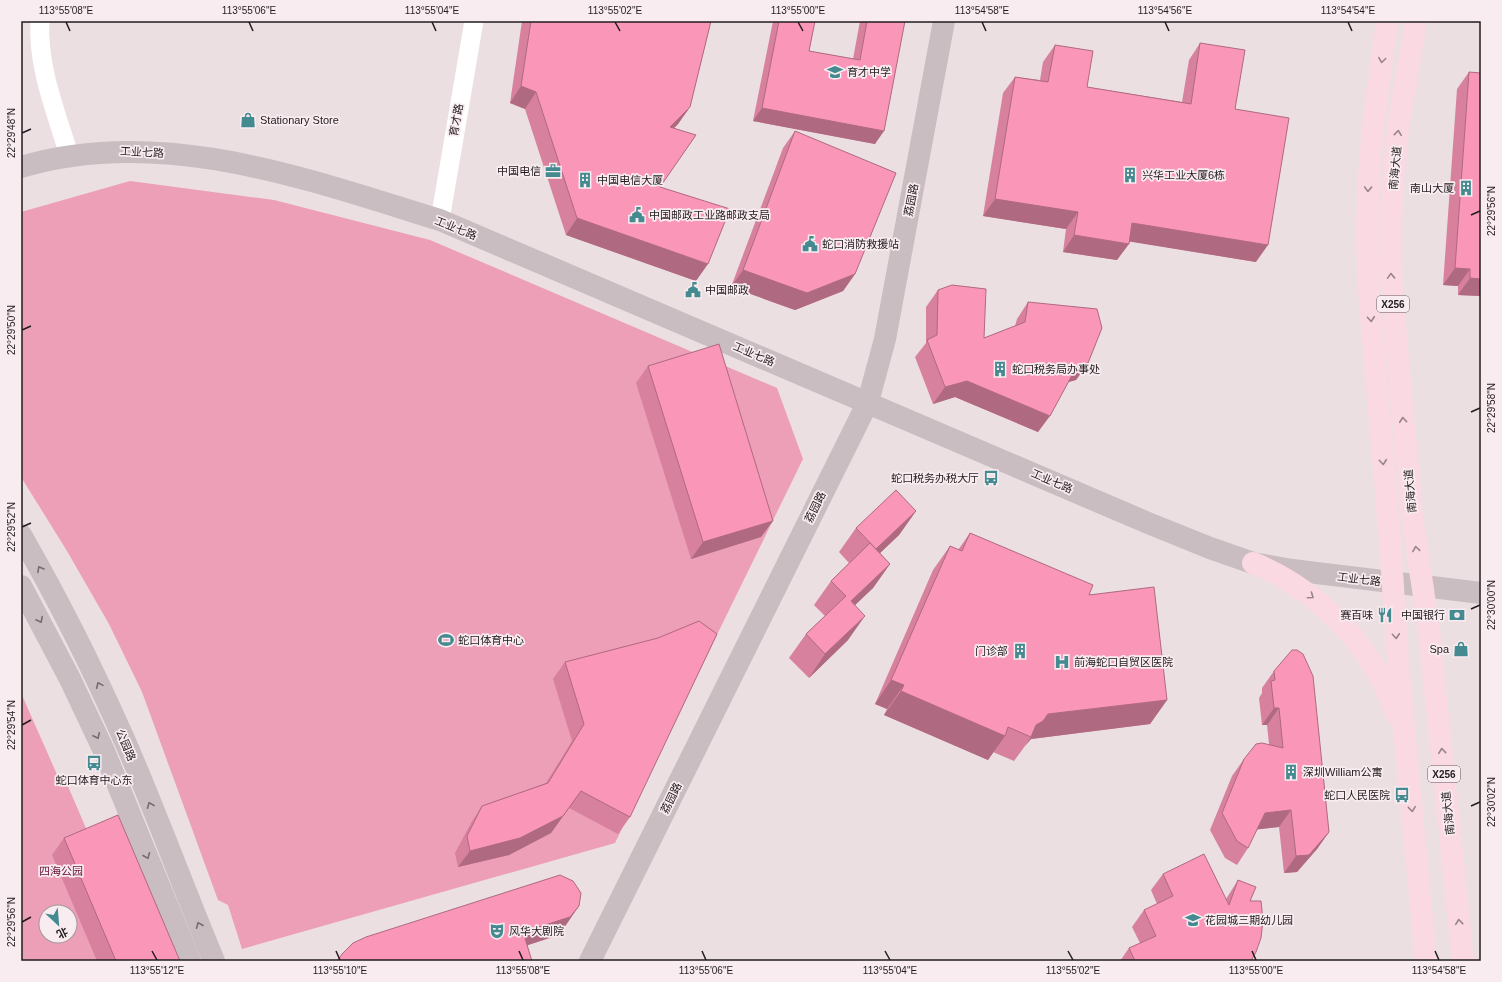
<svg xmlns="http://www.w3.org/2000/svg" width="1502" height="982" font-family="Arial,'Noto Sans SC',sans-serif">
	<rect width="100%" height="100%" fill="#ebdfe2"/>
	<!-- green -->
	<g fill="#ed9fb7" fill-rule="evenodd">
		<polygon points="130,181 274,200 430,240 777,388 803,459 615,843 242,949 228,905 218,900 142,692 109,624 67,551 21,477 21,212"/>
		<path d="M21 693 59 779 64 777 143 961H21ZM46 912H70V936H46Z"/>
	</g>
	<g fill="none" stroke-linecap="round" stroke-linejoin="round">
		<!-- street -->
		<g stroke="#fff" stroke-width="19">
			<path d="M40 21C37 66 56 112 69 155"/>
			<polyline points="440,220 474,21"/>
		</g>
		<!-- secondary -->
		<g stroke="#cabdc1" stroke-width="22">
			<path d="M21 167C160 125 307 179 440 220L1148 523 1210 548 1253 563 1292 570 1481 593"/>
			<path d="M21 535C59 601 93 669 124 739 156 812 183 887 214 961"/>
			<polyline points="21,586 70,679 104,751 190,961"/>
			<polyline points="590,961 868,402 885,339 944,21"/>
		</g>
		<!-- primary -->
		<g stroke="#fad9e3" stroke-width="22">
			<polyline points="1387,21 1374,118 1369,174 1367,234 1369,292 1390,541 1398,665 1426,961"/>
			<polyline points="1416,21 1399,121 1393,180 1390,234 1392,292 1412,516 1429,630 1463,961"/>
			<path d="M1253 563C1319 590 1373 646 1396 714"/>
		</g>
	</g>
	<!-- wall -->
	<g fill="#d7819e">
		<polygon points="522,21 711,21 690,107 678,124 674,128 660,187 696,281 566,235 525,109 510,103"/>
		<polygon points="773,21 815,21 809,51 853,59 860,21 905,21 875,144 753,121"/>
		<polygon points="1200,43 1235,109 1256,262 1129,241 1117,260 1063,252 1066,229 983,216 1003,93 1015,77 1040,80 1043,62 1055,45 1087,87 1182,102 1189,60"/>
		<polygon points="1469,72 1481,296 1458,295 1458,286 1443,285 1457,89"/>
		<polygon points="795,131 855,274 843,291 795,310 731,287 783,148"/>
		<polygon points="938,290 984,338 1015,326 1017,319 1028,302 1088,363 1076,380 1068,382 1038,432 955,397 933,404 915,357 926,343 926,307"/>
		<polygon points="648,366 761,537 691,559 636,383"/>
		<polygon points="916,511 899,535 880,553 890,564 873,588 855,605 848,640 809,678 789,658 806,634 825,616 814,605 831,581 849,563 839,552 856,528"/>
		<polygon points="970,533 1089,595 1167,700 1150,724 1031,739 1025,746 1014,761 993,752 988,760 884,715 887,709 875,704 933,570 950,546 958,550"/>
		<polygon points="565,662 630,817 618,834 569,808 551,833 509,855 458,867 455,853 471,823 482,806 546,783 572,741 553,679"/>
		<polygon points="1274,671 1329,832 1317,849 1297,872 1284,873 1279,827 1257,829 1248,848 1237,865 1225,858 1210,830 1232,776 1244,759 1269,744 1267,725 1262,725 1259,698 1262,693 1262,688"/>
		<polygon points="64,838 180,961 97,961 52,855"/>
		<polygon points="1163,874 1226,899 1238,880 1250,901 1251,961 1120,961 1129,948 1140,943 1132,927 1144,910 1157,904 1151,890"/>
	</g>
	<!-- shaded-wall -->
	<g fill="#af6981">
		<polygon points="521,86 536,92 525,109 510,103"/>
		<polygon points="690,107 678,124 659,144 670,127"/>
		<polygon points="762,108 884,131 875,144 753,121"/>
		<polygon points="995,199 1078,212 1066,229 983,216"/>
		<polygon points="577,218 708,264 696,281 566,235"/>
		<polygon points="1132,223 1268,245 1256,262 1120,240"/>
		<polygon points="1074,235 1129,244 1117,260 1063,252"/>
		<polygon points="1455,268 1470,269 1458,286 1443,285"/>
		<polygon points="743,270 855,274 843,291 795,310 731,287"/>
		<polygon points="1470,278 1481,279 1481,296 1458,295"/>
		<polygon points="1088,363 1076,380 1065,383 1077,366"/>
		<polygon points="967,381 1050,416 1038,432 955,397 933,404 945,387"/>
		<polygon points="916,511 899,535 859,573 876,549"/>
		<polygon points="773,521 761,537 691,559 703,542"/>
		<polygon points="890,564 873,588 834,625 851,601"/>
		<polygon points="865,616 848,640 809,678 825,654"/>
		<polygon points="891,680 904,685 887,709 875,704"/>
		<polygon points="901,691 1005,736 988,760 884,715"/>
		<polygon points="1167,700 1150,724 1031,739 1025,746 1031,737 1036,725 1048,714"/>
		<polygon points="1274,708 1279,708 1267,725 1262,725"/>
		<polygon points="581,791 551,833 509,855 458,867 470,851"/>
		<polygon points="1291,810 1279,827 1253,830 1265,813"/>
		<polygon points="1329,832 1317,849 1297,872 1284,873 1296,856"/>
		<polygon points="579,906 566,925 556,936 510,951 523,932"/>
	</g>
	<!-- building -->
	<g fill="#fa96b8" stroke="#af6981">
		<polygon points="531,21 711,21 690,107 670,127 696,135 660,187 730,209 708,264 577,218 536,92 521,86"/>
		<polygon points="779,21 815,21 809,51 860,60 867,21 905,21 884,131 762,108"/>
		<polygon points="1200,43 1245,50 1235,109 1289,118 1268,245 1132,223 1129,244 1074,235 1078,212 995,199 1015,77 1048,82 1055,45 1093,51 1087,87 1191,104"/>
		<polygon points="1469,72 1481,73 1481,279 1470,278 1470,269 1455,268"/>
		<polygon points="795,131 896,173 855,274 807,293 743,270"/>
		<polygon points="952,285 986,289 984,338 1025,322 1028,302 1097,309 1102,328 1088,363 1077,366 1050,416 967,381 945,387 927,340 937,335 938,290"/>
		<polygon points="719,344 773,521 703,542 648,366"/>
		<polygon points="896,490 916,511 876,549 856,528"/>
		<polygon points="970,533 1093,585 1089,595 1154,587 1167,700 1048,714 1043,721 1036,725 1031,737 1008,727 1005,736 901,691 904,685 891,680 950,546 962,551"/>
		<polygon points="870,543 890,564 851,601 865,616 825,654 806,634 846,596 831,581"/>
		<polygon points="699,621 717,634 630,817 581,791 563,816 520,838 470,851 467,836 482,806 548,783 584,724 565,662 658,638"/>
		<polygon points="1292,650 1297,650 1303,654 1313,676 1329,832 1309,855 1296,856 1291,810 1265,813 1248,848 1237,841 1222,813 1244,759 1256,744 1262,743 1283,748 1279,708 1274,708 1271,681 1275,680 1274,671"/>
		<polygon points="118,815 180,961 116,961 64,838"/>
		<polygon points="1204,854 1229,905 1238,880 1256,887 1250,901 1261,901 1263,920 1261,938 1256,952 1251,961 1135,961 1129,948 1156,936 1144,910 1173,896 1163,874"/>
		<polygon points="560,875 573,881 581,893 579,906 570,917 523,932 532,961 337,961 342,954 353,943 366,937"/>
	</g>
	<!-- one-way arrows -->
	<defs><path id="oneway-chevron" d="M-2-3.5L2.5 0L-2 3.5" fill="none" stroke-width="1.6" stroke-linecap="round" stroke-linejoin="round"/></defs>
	<g stroke="#98848a">
		<use href="#oneway-chevron" transform="translate(1382 60) rotate(98)"/>
		<use href="#oneway-chevron" transform="translate(1398 133) rotate(-84)"/>
		<use href="#oneway-chevron" transform="translate(1368 189) rotate(92)"/>
		<use href="#oneway-chevron" transform="translate(1391 276) rotate(-92)"/>
		<use href="#oneway-chevron" transform="translate(1371 319) rotate(85)"/>
		<use href="#oneway-chevron" transform="translate(1403 420) rotate(-95)"/>
		<use href="#oneway-chevron" transform="translate(1383 462) rotate(85)"/>
		<use href="#oneway-chevron" transform="translate(1416 549) rotate(-99)"/>
		<use href="#oneway-chevron" transform="translate(1311 596) rotate(35)"/>
		<use href="#oneway-chevron" transform="translate(1396 636) rotate(86)"/>
		<use href="#oneway-chevron" transform="translate(1442 751) rotate(-96)"/>
		<use href="#oneway-chevron" transform="translate(1412 809) rotate(84)"/>
		<use href="#oneway-chevron" transform="translate(1459 922) rotate(-96)"/>
	</g>
	<g stroke="#766c6f">
		<use href="#oneway-chevron" transform="translate(40 569) rotate(-119)"/>
		<use href="#oneway-chevron" transform="translate(40 620) rotate(63)"/>
		<use href="#oneway-chevron" transform="translate(99 685) rotate(-114)"/>
		<use href="#oneway-chevron" transform="translate(97 736) rotate(65)"/>
		<use href="#oneway-chevron" transform="translate(150 805) rotate(-112)"/>
		<use href="#oneway-chevron" transform="translate(147 856) rotate(68)"/>
		<use href="#oneway-chevron" transform="translate(199 925) rotate(-112)"/>
	</g>
	<!-- ticks -->
	<path fill="none" stroke="#211c1d" stroke-width="1.5" d="M66 22 70 31M249 22 253 31M432 22 436 31M615 22 620 31M798 22 803 31M982 22 986 31M1165 22 1169 31M1348 22 1352 31M22 133 31 129M1471 215 1480 211M22 330 31 326M1471 412 1480 408M22 527 31 523M1471 609 1480 605M22 725 31 720M1471 806 1480 802M22 922 31 917M152 951 157 960M336 951 340 960M519 951 523 960M702 951 706 960M885 951 890 960M1068 951 1073 960M1252 951 1256 960M1435 951 1439 960"/>
	<!-- icons -->
	<defs>
		<symbol id="school-bare" viewBox="-9 -9 18 18"><path d="M0-5L7-2L0 1L-7-2ZM-4 1L0 2.5L4 1V4Q0 6-4 4Z" fill="#438b90" stroke="#f9ecf0" stroke-width="2.5" paint-order="stroke"/></symbol>
		<symbol id="shop-bare" viewBox="-9 -9 18 18"><path d="M-5-2.5h2.3a2.7 3.5 0 0 1 5.4 0H5L5.5 6h-11ZM-1.5-2.5h3a1.5 2.3 0 0 0-3 0Z" fill="#438b90" stroke="#f9ecf0" stroke-width="2.5" paint-order="stroke"/></symbol>
		<symbol id="office-bare" viewBox="-9 -9 18 18"><path d="M-6-3h4V-5.5h4V-3h4V5H-6ZM-1-4.5V-3h2v-1.5ZM-6 0V1H6V0Z" fill="#438b90" stroke="#f9ecf0" stroke-width="2.5" paint-order="stroke"/></symbol>
		<symbol id="building-bare" viewBox="-9 -9 18 18"><path d="M-4-6H4V6H1V3H-1V6H-4ZM-2.5-4.3h1.7v1.8h-1.7ZM.8-4.3h1.7v1.8H.8ZM-2.5-1h1.7V.8h-1.7ZM.8-1h1.7V.8H.8Z" fill="#438b90" stroke="#f9ecf0" stroke-width="2.5" paint-order="stroke"/></symbol>
		<symbol id="civic-bare" viewBox="-9 -9 18 18"><path d="M-.6-6.5H3V-4.5H.6V-3L4-1V1h2V6H-6V1h2V-1L-.6-3ZM-1.2 2.5V6h2.4V2.5Z" fill="#438b90" stroke="#f9ecf0" stroke-width="2.5" paint-order="stroke"/></symbol>
		<symbol id="bus-bare" viewBox="-9 -9 18 18"><path d="M-5-6H5V4H4V6H2V4H-2V6H-4V4H-5ZM-3.5-4V0h7V-4ZM-3.5 1.2v1.5H-2V1.2ZM2 1.2v1.5H3.5V1.2Z" fill="#438b90" stroke="#f9ecf0" stroke-width="2.5" paint-order="stroke"/></symbol>
		<symbol id="restaurant-bare" viewBox="-9 -9 18 18"><path d="M-5-6h1v4h1v-4h1v4h1v-4h1v5L-1.5 .5V6h-2V.5L-5-1ZM5-6V6H3V1.5H1.5Q1.5-4 5-6Z" fill="#438b90" stroke="#f9ecf0" stroke-width="2.5" paint-order="stroke"/></symbol>
		<symbol id="bank-bare" viewBox="-9 -9 18 18"><path d="M-6-4H6V4H-6ZM0-2.3a2.3 2.3 0 1 0 0 4.6a2.3 2.3 0 1 0 0-4.6Z" fill="#438b90" stroke="#f9ecf0" stroke-width="2.5" paint-order="stroke"/></symbol>
		<symbol id="stadium-bare" viewBox="-9 -9 18 18"><path d="M0-5a6.5 5 0 1 0 0 10a6.5 5 0 1 0 0-10ZM-3.5-1.8h7v3.6h-7Z" fill="#438b90" stroke="#f9ecf0" stroke-width="2.5" paint-order="stroke"/></symbol>
		<symbol id="hospital-bare" viewBox="-9 -9 18 18"><path d="M-5-5h3v3.5h4V-5h3V5h-3V1.5h-4V5h-3Z" fill="#438b90" stroke="#f9ecf0" stroke-width="2.5" paint-order="stroke"/></symbol>
		<symbol id="theatre-bare" viewBox="-9 -9 18 18"><path d="M-5-5.5Q0-4 5-5.5V0Q5 5 0 6Q-5 5-5 0ZM-3.3-2.5H-1v1.5H-3.3ZM1-2.5H3.3v1.5H1ZM-2.8 1Q0 5.5 2.8 1Z" fill="#438b90" stroke="#f9ecf0" stroke-width="2.5" paint-order="stroke"/></symbol>
	</defs>
	<g fill-rule="evenodd">
		<use href="#school-bare" x="824" y="61" width="22" height="22"/>
		<use href="#shop-bare" x="237" y="109" width="22" height="22"/>
		<use href="#office-bare" x="542" y="160" width="22" height="22"/>
		<use href="#building-bare" x="1119" y="164" width="22" height="22"/>
		<use href="#building-bare" x="574" y="169" width="22" height="22"/>
		<use href="#building-bare" x="1455" y="177" width="22" height="22"/>
		<use href="#civic-bare" x="626" y="204" width="22" height="22"/>
		<use href="#civic-bare" x="799" y="233" width="22" height="22"/>
		<use href="#civic-bare" x="682" y="279" width="22" height="22"/>
		<use href="#building-bare" x="989" y="358" width="22" height="22"/>
		<use href="#bus-bare" x="980" y="467" width="22" height="22"/>
		<use href="#restaurant-bare" x="1374" y="604" width="22" height="22"/>
		<use href="#bank-bare" x="1446" y="604" width="22" height="22"/>
		<use href="#stadium-bare" x="435" y="629" width="22" height="22"/>
		<use href="#shop-bare" x="1450" y="638" width="22" height="22"/>
		<use href="#building-bare" x="1009" y="640" width="22" height="22"/>
		<use href="#hospital-bare" x="1051" y="651" width="22" height="22"/>
		<use href="#bus-bare" x="83" y="752" width="22" height="22"/>
		<use href="#building-bare" x="1280" y="761" width="22" height="22"/>
		<use href="#bus-bare" x="1391" y="784" width="22" height="22"/>
		<use href="#school-bare" x="1182" y="909" width="22" height="22"/>
		<use href="#theatre-bare" x="486" y="920" width="22" height="22"/>
	</g>
	<g text-anchor="middle" stroke-width="3.5" stroke-linejoin="round" paint-order="stroke">
		<!-- shield labels -->
		<g fill="#f9ecf0" stroke="#625a5c" stroke-width="1">
			<rect x="1377" y="296" width="32" height="16" rx="3"/>
			<rect x="1428" y="766" width="32" height="16" rx="3"/>
		</g>
		<g font-size="10" font-weight="bold" fill="#211c1d">
			<text x="1393" y="308">X256</text>
			<text x="1444" y="778">X256</text>
		</g>
		<!-- poi labels -->
		<g font-size="11" fill="#211c1d" stroke="#f9ecf0" text-anchor="start">
			<text x="847" y="76">育才中学</text>
			<text x="260" y="124">Stationary Store</text>
			<text x="541" y="175" text-anchor="end">中国电信</text>
			<text x="1142" y="179">兴华工业大厦6栋</text>
			<text x="597" y="184">中国电信大厦</text>
			<text x="1454" y="192" text-anchor="end">南山大厦</text>
			<text x="649" y="219">中国邮政工业路邮政支局</text>
			<text x="822" y="248">蛇口消防救援站</text>
			<text x="705" y="294">中国邮政</text>
			<text x="1012" y="373">蛇口税务局办事处</text>
			<text x="979" y="482" text-anchor="end">蛇口税务办税大厅</text>
			<text x="1373" y="619" text-anchor="end">赛百味</text>
			<text x="1445" y="619" text-anchor="end">中国银行</text>
			<text x="458" y="644">蛇口体育中心</text>
			<text x="1449" y="653" text-anchor="end">Spa</text>
			<text x="1008" y="655" text-anchor="end">门诊部</text>
			<text x="1074" y="666">前海蛇口自贸区医院</text>
			<text x="1303" y="776">深圳William公寓</text>
			<text x="94" y="784" text-anchor="middle">蛇口体育中心东</text>
			<text x="1390" y="799" text-anchor="end">蛇口人民医院</text>
			<text x="1205" y="924">花园城三期幼儿园</text>
			<text x="509" y="935">风华大剧院</text>
		</g>
		<!-- street labels -->
		<g font-size="11" fill="#211c1d" stroke="#f9ecf0">
			<text transform="translate(456 120) rotate(-80)" y="4">育才路</text>
			<text transform="translate(142 152) rotate(3)" y="4">工业七路</text>
			<text transform="translate(1395 168) rotate(-85)" y="4">南海大道</text>
			<text transform="translate(911 200) rotate(-79)" y="4">荔园路</text>
			<text transform="translate(456 228) rotate(22)" y="4">工业七路</text>
			<text transform="translate(754 354) rotate(23)" y="4">工业七路</text>
			<text transform="translate(1052 481) rotate(23)" y="4">工业七路</text>
			<text transform="translate(1410 491) rotate(-95)" y="4">南海大道</text>
			<text transform="translate(815 507) rotate(-64)" y="4">荔园路</text>
			<text transform="translate(1359 579) rotate(7)" y="4">工业七路</text>
			<text transform="translate(126 745) rotate(67)" y="4">公园路</text>
			<text transform="translate(671 798) rotate(-64)" y="4">荔园路</text>
			<text transform="translate(1448 813) rotate(-96)" y="4">南海大道</text>
		</g>
		<!-- park labels -->
		<g font-size="11" fill="#6a123a" stroke="#f9ecf0">
			<text x="61" y="875">四海公园</text>
		</g>
	</g>
	<!-- border -->
	<rect width="1502" height="982" fill="none" stroke="#f9ecf0" stroke-width="44"/>
	<!-- north arrow -->
	<g transform="translate(58 924) rotate(154)"><circle r="19" fill="#f9ecf0" stroke="#a3999c"/>
	<path d="M0-3L7 15L0 10L-7 15Z" fill="#438b90"/>
	<text y="-6" font-size="11" font-weight="bold" text-anchor="middle" fill="#211c1d">北</text>
	</g>
	<rect x="22" y="22" width="1458" height="938" fill="none" stroke="#211c1d" stroke-width="1.5"/>
	<g font-size="10" text-anchor="middle" fill="#211c1d">
		<text x="66" y="14">113°55'08"E</text>
		<text x="249" y="14">113°55'06"E</text>
		<text x="432" y="14">113°55'04"E</text>
		<text x="615" y="14">113°55'02"E</text>
		<text x="798" y="14">113°55'00"E</text>
		<text x="982" y="14">113°54'58"E</text>
		<text x="1165" y="14">113°54'56"E</text>
		<text x="1348" y="14">113°54'54"E</text>
		<text transform="translate(11 133) rotate(-90)" y="4">22°29'48"N</text>
		<text transform="translate(1491 211) rotate(-90)" y="4">22°29'56"N</text>
		<text transform="translate(11 330) rotate(-90)" y="4">22°29'50"N</text>
		<text transform="translate(1491 408) rotate(-90)" y="4">22°29'58"N</text>
		<text transform="translate(11 527) rotate(-90)" y="4">22°29'52"N</text>
		<text transform="translate(1491 605) rotate(-90)" y="4">22°30'00"N</text>
		<text transform="translate(11 725) rotate(-90)" y="4">22°29'54"N</text>
		<text transform="translate(1491 802) rotate(-90)" y="4">22°30'02"N</text>
		<text transform="translate(11 922) rotate(-90)" y="4">22°29'56"N</text>
		<text x="157" y="974">113°55'12"E</text>
		<text x="340" y="974">113°55'10"E</text>
		<text x="523" y="974">113°55'08"E</text>
		<text x="706" y="974">113°55'06"E</text>
		<text x="890" y="974">113°55'04"E</text>
		<text x="1073" y="974">113°55'02"E</text>
		<text x="1256" y="974">113°55'00"E</text>
		<text x="1439" y="974">113°54'58"E</text>
	</g>
</svg>
